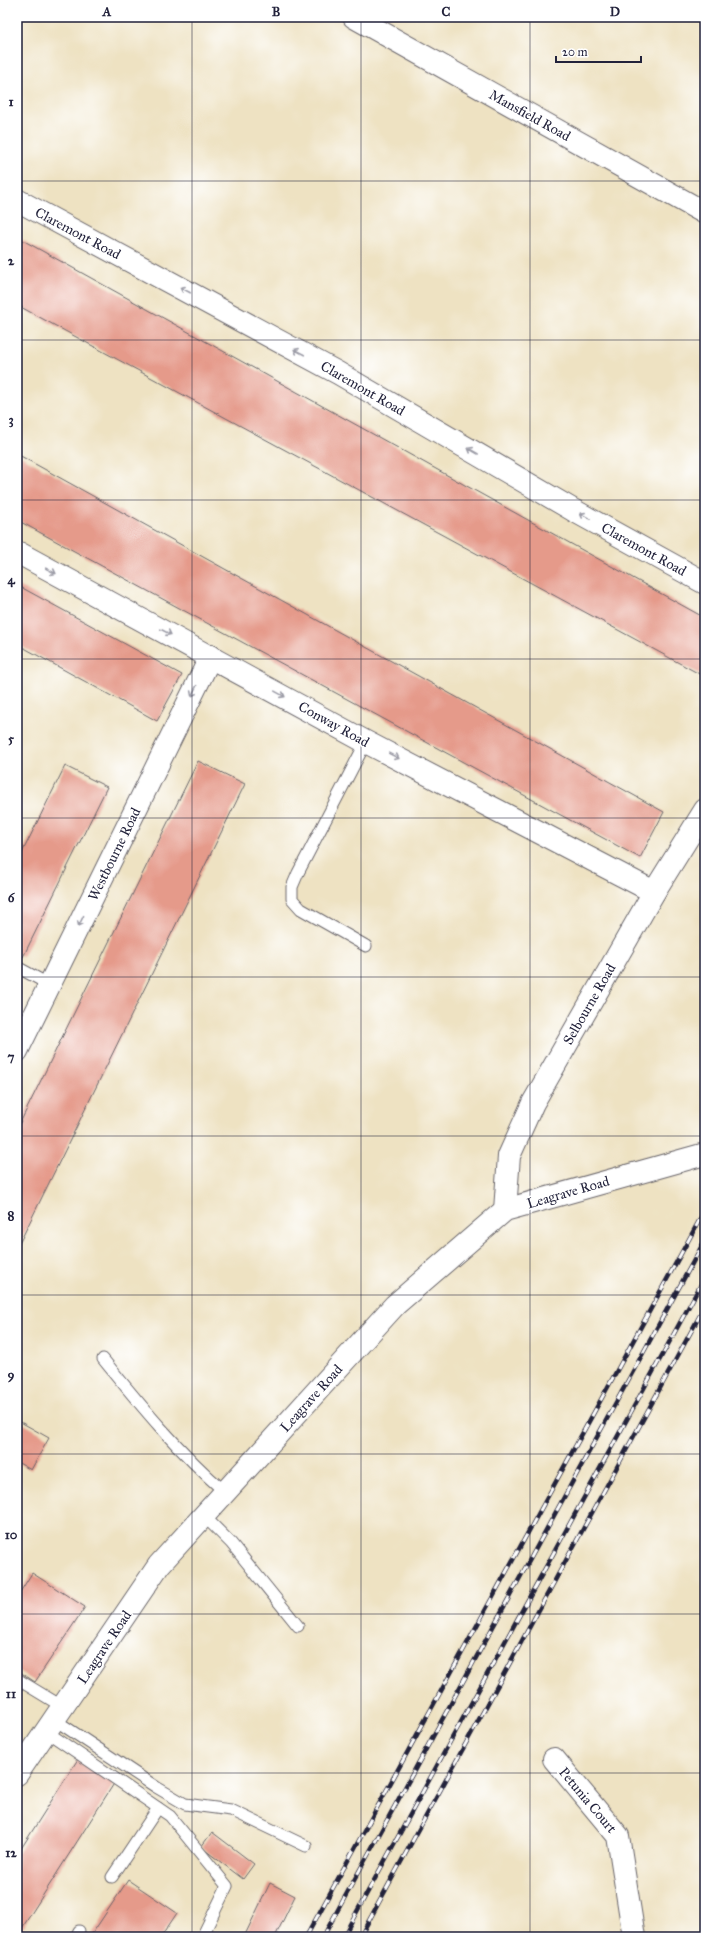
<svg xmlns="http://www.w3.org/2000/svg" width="722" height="1954" font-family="'IM FELL Great Primer',serif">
	<rect width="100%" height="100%" fill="#fff"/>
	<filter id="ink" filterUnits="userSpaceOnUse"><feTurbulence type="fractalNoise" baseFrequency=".025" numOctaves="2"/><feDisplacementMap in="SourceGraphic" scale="8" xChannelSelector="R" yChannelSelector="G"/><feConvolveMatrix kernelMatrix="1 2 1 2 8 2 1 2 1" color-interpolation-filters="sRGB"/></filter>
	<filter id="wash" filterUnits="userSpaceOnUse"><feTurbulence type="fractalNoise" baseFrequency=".012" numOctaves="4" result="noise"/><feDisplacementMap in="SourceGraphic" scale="16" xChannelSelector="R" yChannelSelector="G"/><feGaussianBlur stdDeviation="0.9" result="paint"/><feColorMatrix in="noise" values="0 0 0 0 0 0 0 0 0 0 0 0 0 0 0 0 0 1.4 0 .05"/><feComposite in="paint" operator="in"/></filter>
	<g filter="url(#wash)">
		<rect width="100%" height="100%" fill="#eee2c2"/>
		<g id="blocks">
			<!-- building -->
			<g fill="#e59a8a">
				<polygon points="17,237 705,618 705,677 17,305"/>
				<polygon points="17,454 664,812 640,858 17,520"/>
				<polygon points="17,585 182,675 157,721 17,644"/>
				<polygon points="198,761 245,784 17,1248 17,1129"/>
				<polygon points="65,766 107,787 23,957 17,953 17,863"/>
				<polygon points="17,1420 49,1438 31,1470 17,1462"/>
				<polygon points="32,1573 85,1607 35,1682 17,1670 17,1597"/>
				<polygon points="78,1759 115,1782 17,1936 17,1855"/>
				<polygon points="212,1832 254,1864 243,1879 201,1847"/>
				<polygon points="128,1880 177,1913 161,1937 90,1937"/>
				<polygon points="270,1883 295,1896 275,1937 244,1937"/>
			</g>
		</g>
	</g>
	<g filter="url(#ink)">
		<use href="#blocks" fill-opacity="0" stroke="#69656a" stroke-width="1"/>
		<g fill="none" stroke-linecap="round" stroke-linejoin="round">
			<defs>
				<g id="lane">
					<polyline points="366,946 301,909 292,899 292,887 298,873 366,742"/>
					<polyline points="17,967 50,985"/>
					<path d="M103 1359C141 1406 179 1452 225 1492"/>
					<polyline points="204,1516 231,1543 298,1626"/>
					<polyline points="17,1679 63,1707"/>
					<polyline points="55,1720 156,1787 185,1804 231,1810 306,1846"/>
					<polyline points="47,1732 170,1816 227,1886 202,1937"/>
					<polyline points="112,1877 158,1808"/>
					<polyline points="76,1937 79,1931"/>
				</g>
				<g id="street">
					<polyline points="354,17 705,213"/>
					<polyline points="17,200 338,373 573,510 705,583"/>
					<polyline points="17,552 366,742 654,892"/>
					<polyline points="17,1051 211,656"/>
					<polyline points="505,1210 509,1156 533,1103 654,892 705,810"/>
					<polyline points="554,1759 618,1836 634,1937"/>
				</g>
				<polyline id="secondary" points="17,1774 159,1565 395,1305 505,1210 705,1154"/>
			</defs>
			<!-- lane casing -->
			<use href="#lane" stroke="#69656a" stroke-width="13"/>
			<!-- street casing -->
			<use href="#street" stroke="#69656a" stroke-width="24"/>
			<!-- secondary casing -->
			<use href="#secondary" stroke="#69656a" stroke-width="24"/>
			<!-- lane -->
			<use href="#lane" stroke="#fff" stroke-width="11"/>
			<!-- street -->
			<use href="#street" stroke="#fff" stroke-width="22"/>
			<!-- secondary -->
			<use href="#secondary" stroke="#fff" stroke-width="22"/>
			<defs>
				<g id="rail">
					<polyline points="306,1937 705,1210"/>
					<polyline points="323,1937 705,1240"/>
					<polyline points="343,1937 705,1277"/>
					<polyline points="360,1937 705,1306"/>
				</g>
			</defs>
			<!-- rail casing -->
			<use href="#rail" stroke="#22223b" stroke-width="4.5"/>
			<!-- rail -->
			<use href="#rail" stroke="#fff" stroke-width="3" stroke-dasharray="9" stroke-linecap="butt"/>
		</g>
		<!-- one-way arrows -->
		<defs><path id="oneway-shaft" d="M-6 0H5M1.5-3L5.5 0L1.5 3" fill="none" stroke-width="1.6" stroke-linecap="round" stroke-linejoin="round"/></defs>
		<g stroke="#9c9ca7">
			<use href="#oneway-shaft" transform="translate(185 290) rotate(-152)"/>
			<use href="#oneway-shaft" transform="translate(299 352) rotate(-152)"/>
			<use href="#oneway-shaft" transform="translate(473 451) rotate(-150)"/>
			<use href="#oneway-shaft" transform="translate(585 516) rotate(-151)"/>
			<use href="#oneway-shaft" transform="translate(51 571) rotate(28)"/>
			<use href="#oneway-shaft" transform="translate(166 632) rotate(28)"/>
			<use href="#oneway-shaft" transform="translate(194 691) rotate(116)"/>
			<use href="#oneway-shaft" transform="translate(280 694) rotate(29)"/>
			<use href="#oneway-shaft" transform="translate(394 756) rotate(28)"/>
			<use href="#oneway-shaft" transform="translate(81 921) rotate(116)"/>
		</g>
	</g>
	<!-- grid -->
	<path fill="none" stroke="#22223b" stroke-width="1" stroke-opacity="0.55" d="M192 17V1937M361 17V1937M530 17V1937M17 181H705M17 340H705M17 500H705M17 659H705M17 818H705M17 977H705M17 1136H705M17 1295H705M17 1454H705M17 1614H705M17 1773H705"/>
	<g text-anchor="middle" stroke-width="3.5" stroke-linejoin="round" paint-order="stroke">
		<!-- street labels -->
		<g font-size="14" fill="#22223b" stroke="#fff">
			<text transform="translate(530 115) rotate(29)" y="5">Mansfield Road</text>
			<text transform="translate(78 233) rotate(28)" y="5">Claremont Road</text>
			<text transform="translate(363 388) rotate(30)" y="5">Claremont Road</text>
			<text transform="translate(644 549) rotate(29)" y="5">Claremont Road</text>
			<text transform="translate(334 724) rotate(29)" y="5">Conway Road</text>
			<text transform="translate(114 854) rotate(-64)" y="5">Westbourne Road</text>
			<text transform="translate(589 1004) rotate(-60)" y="5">Selbourne Road</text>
			<text transform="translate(568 1192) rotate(-16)" y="5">Leagrave Road</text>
			<text transform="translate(311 1398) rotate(-48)" y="5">Leagrave Road</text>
			<text transform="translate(104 1647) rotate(-56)" y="5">Leagrave Road</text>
			<text transform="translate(588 1800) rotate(50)" y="5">Petunia Court</text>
		</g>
	</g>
	<!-- margin -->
	<rect width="722" height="1954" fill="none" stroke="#fff" stroke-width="44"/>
	<!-- scale -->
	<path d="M556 56v6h85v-6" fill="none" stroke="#22223b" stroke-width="2"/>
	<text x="562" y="56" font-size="12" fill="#22223b" stroke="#ffffff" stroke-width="3" paint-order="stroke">20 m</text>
	<rect x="22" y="22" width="678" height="1910" fill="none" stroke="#22223b" stroke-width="1.5"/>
	<g font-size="13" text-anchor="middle" font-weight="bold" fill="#22223b">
		<text x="107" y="16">A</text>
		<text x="276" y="16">B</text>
		<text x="446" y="16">C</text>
		<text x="615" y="16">D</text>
		<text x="11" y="106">1</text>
		<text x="11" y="265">2</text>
		<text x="11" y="424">3</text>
		<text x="11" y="584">4</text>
		<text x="11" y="743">5</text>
		<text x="11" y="902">6</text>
		<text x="11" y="1061">7</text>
		<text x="11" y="1220">8</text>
		<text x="11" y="1379">9</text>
		<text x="11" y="1539">10</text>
		<text x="11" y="1698">11</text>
		<text x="11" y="1857">12</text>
	</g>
</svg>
